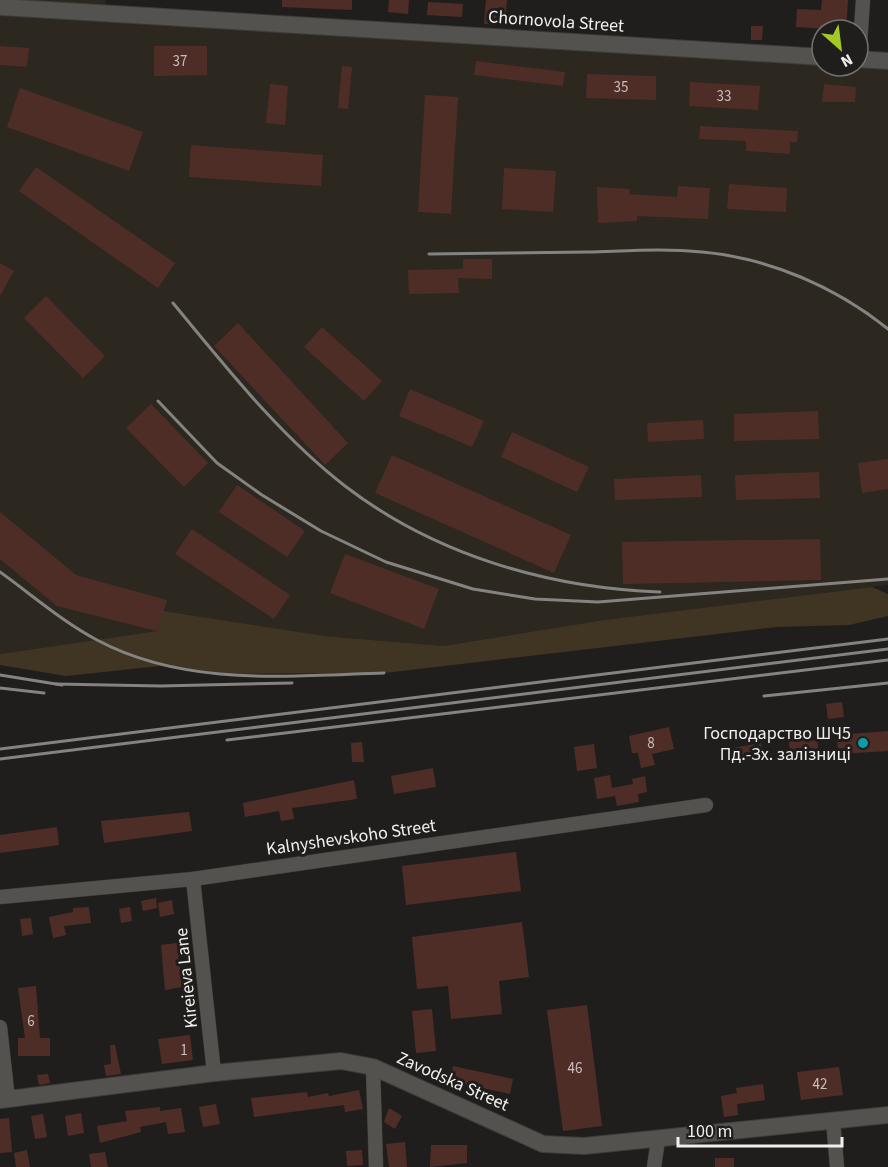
<svg xmlns="http://www.w3.org/2000/svg" width="888" height="1167" font-family="'Source Sans 3',sans-serif">
	<rect width="100%" height="100%" fill="#201e1c"/>
	<!-- built -->
	<g fill="#2c271f">
		<polygon points="0,0 106,0 104,8"/>
		<polygon points="0,11 822,62 822,66 888,66 888,585 604,620 443,646 324,636 157,631 0,654"/>
	</g>
	<!-- green -->
	<polygon fill="#403522" points="872,587 888,594 888,616 849,625 776,627 384,673 209,674 160,666 66,676 0,665 0,654 157,631 163,611 324,636 443,646 604,620"/>
	<!-- building -->
	<g fill="#4f2d27">
		<polygon points="282,0 352,0 352,10 282,7"/>
		<polygon points="389,0 409,0 408,14 388,12"/>
		<polygon points="486,0 507,0 505,25 484,24"/>
		<polygon points="822,0 848,0 846,30 796,27 797,9 821,10"/>
		<polygon points="428,2 463,4 462,17 427,15"/>
		<polygon points="751,26 763,26 762,40 751,40"/>
		<polygon points="0,46 29,48 27,67 0,65"/>
		<polygon points="154,46 207,46 207,75 154,76"/>
		<polygon points="476,61 565,72 563,86 474,75"/>
		<polygon points="342,66 352,67 348,109 338,108"/>
		<polygon points="587,74 656,76 656,100 586,98"/>
		<polygon points="690,82 760,86 758,110 689,106"/>
		<polygon points="270,84 288,86 285,125 266,123"/>
		<polygon points="824,84 856,87 855,102 822,102"/>
		<polygon points="20,88 143,132 129,171 7,127"/>
		<polygon points="425,95 458,97 451,214 418,212"/>
		<polygon points="700,126 798,131 797,142 790,142 790,154 746,151 746,141 699,139"/>
		<polygon points="191,145 323,155 321,186 189,177"/>
		<polygon points="36,167 175,263 158,288 19,191"/>
		<polygon points="504,168 556,171 553,212 502,209"/>
		<polygon points="729,184 787,188 786,212 727,209"/>
		<polygon points="678,186 710,188 708,219 637,216 637,221 598,223 597,187 630,189 629,194 677,197"/>
		<polygon points="463,259 492,259 492,279 458,278 459,293 409,294 408,270 463,269"/>
		<polygon points="0,263 14,271 0,296"/>
		<polygon points="46,296 105,356 83,378 24,318"/>
		<polygon points="238,323 348,443 325,465 214,346"/>
		<polygon points="322,327 382,381 364,401 304,347"/>
		<polygon points="410,389 484,421 472,447 399,416"/>
		<polygon points="151,404 208,463 184,487 126,428"/>
		<polygon points="818,411 819,439 734,441 734,414"/>
		<polygon points="703,420 704,439 648,442 647,423"/>
		<polygon points="512,432 589,467 577,492 501,457"/>
		<polygon points="392,455 571,535 554,573 375,493"/>
		<polygon points="888,459 888,489 862,493 858,463"/>
		<polygon points="819,472 820,498 736,500 735,475"/>
		<polygon points="701,475 702,497 615,500 614,479"/>
		<polygon points="237,485 305,531 287,557 219,512"/>
		<polygon points="0,512 76,575 167,600 157,631 57,606 0,559"/>
		<polygon points="192,529 290,595 274,619 175,554"/>
		<polygon points="820,539 821,580 623,584 622,542"/>
		<polygon points="345,554 439,589 424,629 330,593"/>
		<polygon points="842,702 844,717 828,719 826,704"/>
		<polygon points="669,727 674,749 652,754 655,765 641,768 638,753 632,753 629,736"/>
		<polygon points="888,731 888,751 838,754 837,735"/>
		<polygon points="808,737 808,741 817,740 819,754 813,755 814,760 796,759 795,750 790,750 788,738"/>
		<polygon points="362,742 364,762 352,762 351,743"/>
		<polygon points="761,743 763,757 735,762 733,748"/>
		<polygon points="594,744 597,768 577,771 574,747"/>
		<polygon points="433,768 436,787 394,794 391,776"/>
		<polygon points="610,775 612,788 633,784 632,779 645,776 647,792 638,794 639,802 617,806 615,796 597,799 594,778"/>
		<polygon points="354,780 357,799 292,808 294,819 281,821 279,811 245,817 243,803"/>
		<polygon points="189,812 192,831 104,843 101,821"/>
		<polygon points="57,827 59,845 0,853 0,835"/>
		<polygon points="516,852 521,891 406,905 402,866"/>
		<polygon points="156,898 157,908 143,911 141,901"/>
		<polygon points="172,900 174,914 160,917 158,903"/>
		<polygon points="89,907 91,923 64,926 66,935 53,938 49,917 73,912 73,908"/>
		<polygon points="130,907 132,921 121,923 119,909"/>
		<polygon points="31,918 33,934 22,936 20,919"/>
		<polygon points="522,922 529,977 499,981 502,1014 451,1019 448,986 417,989 412,937"/>
		<polygon points="177,943 182,987 165,990 161,945"/>
		<polygon points="36,986 40,1038 50,1038 50,1056 18,1056 18,1038 25,1038 18,988"/>
		<polygon points="587,1005 602,1126 563,1131 547,1010"/>
		<polygon points="432,1009 436,1051 416,1053 412,1011"/>
		<polygon points="190,1035 193,1060 162,1064 158,1039"/>
		<polygon points="110,1045 115,1045 121,1074 106,1076 104,1065 111,1064"/>
		<polygon points="453,1066 513,1079 510,1094 450,1081"/>
		<polygon points="839,1067 843,1095 801,1100 797,1072"/>
		<polygon points="48,1074 50,1083 39,1085 37,1075"/>
		<polygon points="763,1084 765,1100 737,1104 738,1115 724,1117 721,1096 737,1093 736,1088"/>
		<polygon points="359,1090 363,1109 345,1112 344,1105 254,1117 251,1098 307,1092 308,1097 328,1093 329,1096"/>
		<polygon points="216,1104 220,1124 203,1127 199,1107"/>
		<polygon points="160,1107 160,1111 181,1108 185,1132 168,1134 166,1122 140,1127 141,1132 100,1143 97,1126 127,1121 125,1111"/>
		<polygon points="389,1108 402,1116 395,1129 384,1122"/>
		<polygon points="81,1113 84,1133 68,1136 65,1116"/>
		<polygon points="43,1114 47,1137 35,1139 31,1116"/>
		<polygon points="9,1118 12,1152 0,1153 0,1119"/>
		<polygon points="405,1142 407,1167 389,1167 386,1144"/>
		<polygon points="431,1145 467,1145 467,1163 430,1167"/>
		<polygon points="27,1150 30,1167 16,1167 14,1153"/>
		<polygon points="362,1150 363,1165 347,1166 346,1151"/>
		<polygon points="105,1152 108,1167 91,1167 89,1154"/>
		<rect x="715" y="1158" width="19" height="9"/>
	</g>
	<g fill="none" stroke-linecap="round" stroke-linejoin="round">
		<defs>
			<g id="minor">
				<polyline points="859,59 863,0"/>
				<polyline points="193,879 214,1073"/>
				<polyline points="0,897 193,879 706,805"/>
				<polyline points="0,1027 8,1099"/>
				<polyline points="373,1067 376,1167"/>
				<polyline points="833,1120 837,1167"/>
				<polyline points="654,1167 658,1140"/>
			</g>
			<g id="tertiary">
				<polyline points="0,7 822,57"/>
				<polyline points="858,59 888,61"/>
				<polyline points="0,1100 214,1073 341,1061 373,1067 543,1144 584,1146 888,1115"/>
			</g>
		</defs>
		<!-- minor casing -->
		<use href="#minor" stroke="#3d3b39" stroke-width="15"/>
		<!-- tertiary casing -->
		<use href="#tertiary" stroke="#3d3b39" stroke-width="18"/>
		<!-- minor -->
		<use href="#minor" stroke="#54524f" stroke-width="14"/>
		<!-- tertiary -->
		<use href="#tertiary" stroke="#54524f" stroke-width="16"/>
		<!-- rail -->
		<g stroke="#848381" stroke-width="3">
			<path d="M429 254C482 253 535 253 588 252 626 251 664 248 702 252 769 258 836 287 888 329"/>
			<path d="M173 303C226 367 279 435 345 486 435 555 548 588 660 592"/>
			<polyline points="158,401 217,463 262,495 321,531 386,562 473,589 535,599 598,602 888,579"/>
			<path d="M0 572C32 595 63 622 97 640 185 687 288 676 384 673"/>
			<polyline points="0,675 62,685"/>
			<polyline points="56,684 161,686 292,683"/>
			<polyline points="0,688 44,693"/>
			<polyline points="764,696 888,683"/>
			<polyline points="227,740 888,660"/>
			<polyline points="0,749 888,639"/>
			<polyline points="0,759 888,649"/>
		</g>
	</g>
	<!-- markers -->
	<circle fill="#0f9aa8" stroke="#201e1c" stroke-width="2" cx="863" cy="743" r="6"/>
	<g text-anchor="middle" stroke-width="6" stroke-linejoin="round" paint-order="stroke">
		<!-- number labels -->
		<g font-size="15" fill="#c8bebc">
			<text x="180" y="66">37</text>
			<text x="621" y="92">35</text>
			<text x="724" y="101">33</text>
			<text x="651" y="748">8</text>
			<text x="31" y="1026">6</text>
			<text x="184" y="1055">1</text>
			<text x="575" y="1073">46</text>
			<text x="820" y="1089">42</text>
		</g>
		<!-- street labels -->
		<g font-size="18" fill="#f0efed" stroke="#201e1c">
			<text transform="translate(556 21) rotate(4)" y="6">Chornovola Street</text>
			<text transform="translate(351 837) rotate(-8)" y="6">Kalnyshevskoho Street</text>
			<text transform="translate(186 978) rotate(-96)" y="6">Kireieva Lane</text>
			<text transform="translate(453 1081) rotate(24)" y="6">Zavodska Street</text>
		</g>
		<!-- poi labels -->
		<g font-size="18" fill="#f0efed" stroke="#201e1c" text-anchor="end">
			<text x="851" y="739">Господарство ШЧ5<tspan x="851" dy="21">Пд.-Зх. залізниці</tspan></text>
		</g>
	</g>
	<!-- north arrow -->
	<g transform="translate(840 48) rotate(152)"><circle r="28" fill="#201e1c" stroke="#737270" stroke-width="1.5"/>
	<path d="M0-4.5L10 22L0 15L-10 22Z" fill="#a3c927"/>
	<text y="-9" font-size="16" font-weight="bold" text-anchor="middle" fill="#f0efed">N</text>
	</g>
	<!-- scale -->
	<path d="M678 1137v9h164v-9" fill="none" stroke="#f0efed" stroke-width="3"/>
	<text x="687" y="1137" font-size="18" fill="#f0efed" stroke="#201e1c" stroke-width="4.5" paint-order="stroke">100 m</text>
</svg>
